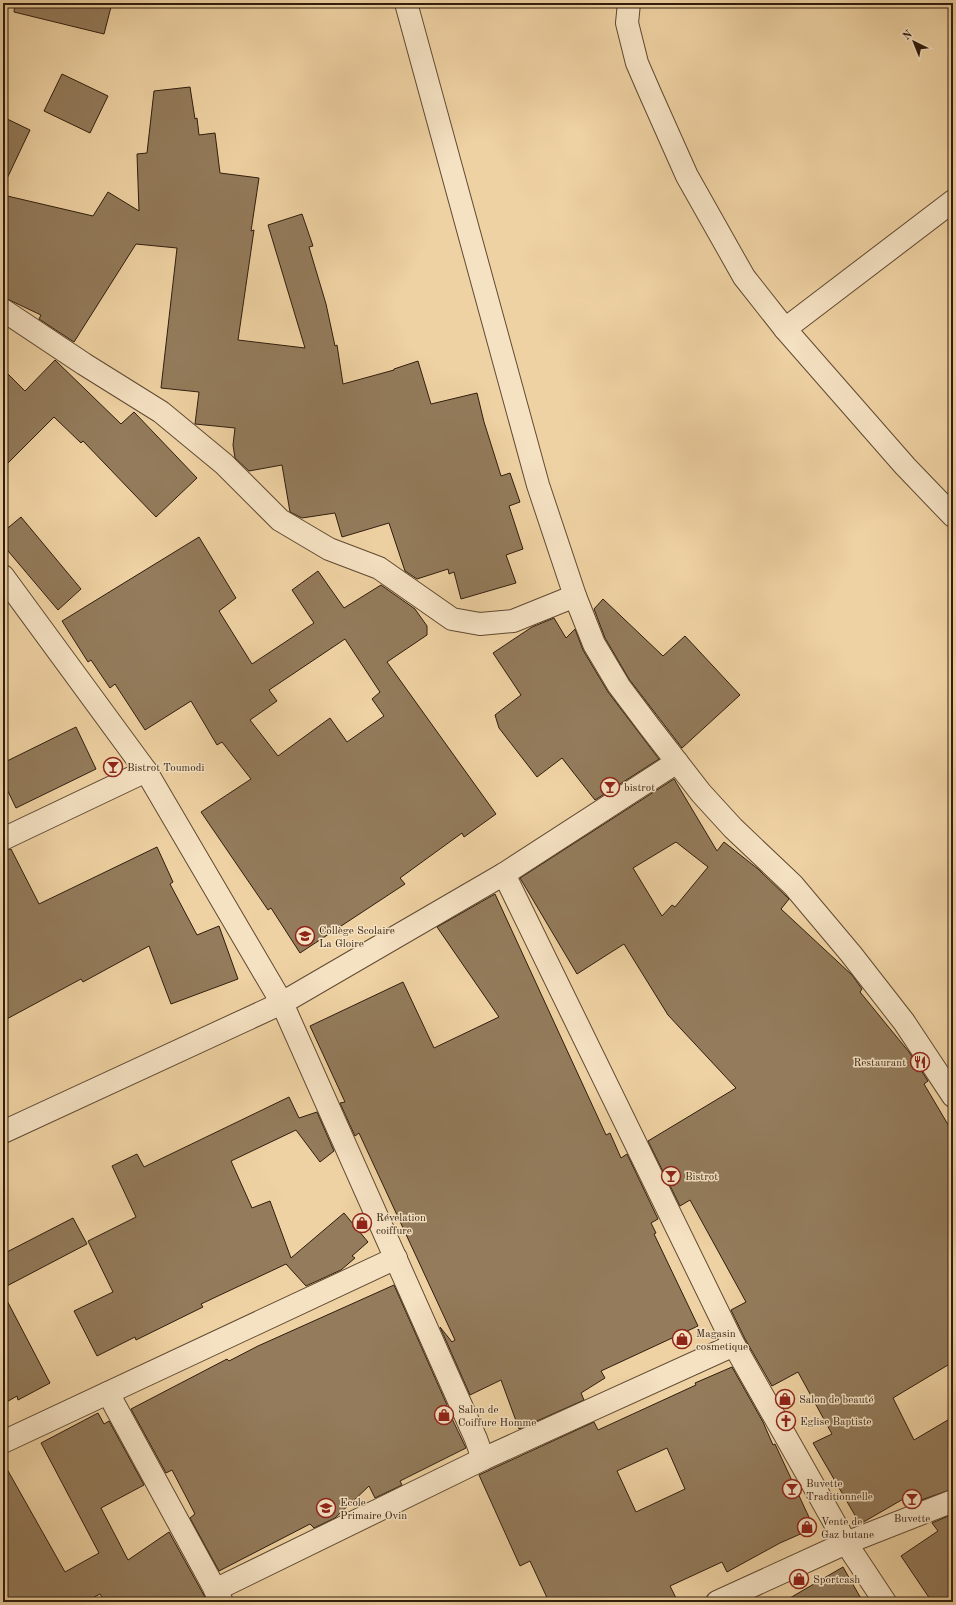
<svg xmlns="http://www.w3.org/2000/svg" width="956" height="1605" font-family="'Old Standard TT',serif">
	<rect width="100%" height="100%" fill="#efd2a3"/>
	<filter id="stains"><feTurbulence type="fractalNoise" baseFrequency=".005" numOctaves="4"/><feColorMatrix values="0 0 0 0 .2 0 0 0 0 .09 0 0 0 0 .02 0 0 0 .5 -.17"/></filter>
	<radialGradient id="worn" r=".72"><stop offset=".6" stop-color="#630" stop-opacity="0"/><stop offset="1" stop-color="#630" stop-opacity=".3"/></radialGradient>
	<!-- building -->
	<g fill="#937b5b" stroke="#301d0d" fill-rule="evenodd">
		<polygon points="15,3 112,3 104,34 14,12"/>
		<polygon points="62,74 108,96 90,133 44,111"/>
		<polygon points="190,87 195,119 197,118 199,135 215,133 220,173 259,178 251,231 254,230 238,340 305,348 268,225 302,214 313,246 309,247 326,304 335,346 337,345 343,384 394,370 394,369 418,361 431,404 477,393 484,422 501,476 510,473 520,502 509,506 523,549 506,555 516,583 461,599 454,572 449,574 448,569 417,579 405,571 389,523 342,537 335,513 302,518 290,512 282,465 249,471 235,458 233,445 235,428 195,424 199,392 161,388 177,248 136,244 74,342 39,319 41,315 3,297 3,195 93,216 108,192 139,211 137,154 147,153 154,91"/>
		<polygon points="3,117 30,130 3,187"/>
		<polygon points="55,360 121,424 134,412 197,478 156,517 83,441 81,443 54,417 3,468 3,369 25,391"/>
		<polygon points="21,517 81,589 58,610 3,545 3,532"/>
		<path d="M199 537 236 598 219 611 252 664 314 623 292 590 318 571 344 608 381 585 415 609 427 626V635L387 662 496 814 464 837 462 833 400 878 405 884 300 953 271 908 268 910 201 812 251 779 222 742 217 745 191 701 145 730 115 684 110 688 91 660 88 662 62 621ZM345 639 380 692 372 699 384 716 347 742 330 718 278 756 250 720 277 701 269 690Z"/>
		<polygon points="603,599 663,656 685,636 740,695 682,748 629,679 605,638 594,609"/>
		<polygon points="554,618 566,638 575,629 583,650 608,692 659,759 595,800 562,758 537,777 499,728 495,715 521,695 493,653 532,627"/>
		<polygon points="76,727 96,769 16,808 3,781 3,763"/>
		<path d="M674 779 717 851 724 842 758 869 789 899 781 909 852 975 862 989 860 992 909 1052 928 1081 924 1084 953 1133V1362L893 1398 914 1440 953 1417V1489L918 1501 912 1494 860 1524 813 1443 832 1434 798 1372 772 1386 745 1339 731 1310 746 1302 690 1200 680 1206 648 1141 736 1088 668 1015 624 944 577 974 520 878ZM676 842 708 867 675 907 672 905 662 916 633 868Z"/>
		<polygon points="157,847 173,882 170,884 197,935 219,926 238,979 171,1004 149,946 83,982 81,979 3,1021 3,851 11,849 39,904"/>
		<polygon points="495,894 606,1135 610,1133 621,1158 627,1154 658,1219 651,1223 656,1233 654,1234 698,1326 601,1371 605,1378 581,1393 584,1400 519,1429 501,1380 470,1395 440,1327 452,1342 455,1340 359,1133 355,1136 340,1103 345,1102 310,1026 403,982 434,1048 499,1017 437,927"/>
		<polygon points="289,1097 299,1118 317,1112 334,1151 320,1162 296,1130 231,1161 252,1208 270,1201 291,1258 344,1213 368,1242 352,1256 355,1258 341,1270 306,1286 286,1264 201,1304 203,1307 136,1340 135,1337 97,1356 74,1311 113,1292 88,1241 136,1217 112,1166 137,1154 144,1167"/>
		<polygon points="73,1218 87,1244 3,1288 3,1254"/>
		<polygon points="394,1285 447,1405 446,1406 466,1448 400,1481 402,1485 375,1498 369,1486 335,1518 314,1528 310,1524 219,1571 190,1518 195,1514 172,1470 166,1473 131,1409 227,1359 229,1361 258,1346"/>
		<polygon points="3,1293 50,1383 18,1400 17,1396 3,1404"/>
		<path d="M732 1367 763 1422 773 1445 775 1444 814 1528 780 1543 727 1572 722 1562 670 1586 678 1602H549L530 1561 520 1566 479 1475 594 1422 598 1430 696 1385 695 1383ZM667 1448 685 1489 636 1512 617 1471Z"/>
		<polygon points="98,1413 104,1424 109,1421 144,1485 101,1508 128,1560 169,1532 206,1599 201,1602 105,1602 100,1594 85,1602 3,1602 3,1462 65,1572 99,1553 41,1443"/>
		<polygon points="953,1514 953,1602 932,1602 901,1556 938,1531 932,1523"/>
		<polygon points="843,1567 863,1602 783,1602"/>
	</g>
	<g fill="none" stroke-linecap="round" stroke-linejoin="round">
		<defs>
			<g id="minor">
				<polyline points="406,3 538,485 575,596"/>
				<polyline points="629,3 627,23 637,63 650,93 687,176 744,277 785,329 905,466 953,516"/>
				<polyline points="3,310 84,364 161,412 224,464 280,520 329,549 379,568 452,619 480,624 513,621 575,596 594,644 619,686 649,726 701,793 733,828 793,885 851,954 904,1022 953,1096"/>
				<polyline points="785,329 953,201"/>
				<polyline points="3,576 146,771 282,1003 476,1439 483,1459"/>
				<polyline points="3,839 146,771"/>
				<polyline points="504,874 734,1345 846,1543 885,1602"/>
				<polyline points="3,1132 282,1003 504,874 677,762"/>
				<polyline points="108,1393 222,1602"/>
				<polyline points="3,1442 396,1258"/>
				<polyline points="215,1590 483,1459 734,1345"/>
				<polyline points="717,1602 846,1543 953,1501"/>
			</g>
		</defs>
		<!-- minor casing -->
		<use href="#minor" stroke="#604a32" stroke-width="24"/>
		<!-- minor -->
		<use href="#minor" stroke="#f5e2c3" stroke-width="22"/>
	</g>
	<!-- icons -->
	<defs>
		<symbol id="bar-ring" viewBox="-11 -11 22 22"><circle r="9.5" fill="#f5e2c3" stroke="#8f2418" stroke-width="1.5"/><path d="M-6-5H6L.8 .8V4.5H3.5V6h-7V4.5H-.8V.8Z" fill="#8f2418"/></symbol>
		<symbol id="school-ring" viewBox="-11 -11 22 22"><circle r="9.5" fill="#f5e2c3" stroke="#8f2418" stroke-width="1.5"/><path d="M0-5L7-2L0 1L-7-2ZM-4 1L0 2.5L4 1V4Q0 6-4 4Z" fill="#8f2418"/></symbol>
		<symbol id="restaurant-ring" viewBox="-11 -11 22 22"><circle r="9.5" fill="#f5e2c3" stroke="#8f2418" stroke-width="1.5"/><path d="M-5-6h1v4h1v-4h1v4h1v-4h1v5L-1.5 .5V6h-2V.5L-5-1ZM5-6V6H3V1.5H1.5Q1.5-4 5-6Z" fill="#8f2418"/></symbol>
		<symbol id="shop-ring" viewBox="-11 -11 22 22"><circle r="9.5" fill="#f5e2c3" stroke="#8f2418" stroke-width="1.5"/><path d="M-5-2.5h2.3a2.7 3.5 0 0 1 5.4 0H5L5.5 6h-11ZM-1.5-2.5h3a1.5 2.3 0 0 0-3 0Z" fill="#8f2418"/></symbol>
		<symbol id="church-ring" viewBox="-11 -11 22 22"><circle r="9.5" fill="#f5e2c3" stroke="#8f2418" stroke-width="1.5"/><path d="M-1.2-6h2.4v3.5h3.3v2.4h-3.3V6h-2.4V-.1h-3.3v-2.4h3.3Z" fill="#8f2418"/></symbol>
	</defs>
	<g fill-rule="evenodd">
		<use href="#bar-ring" x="102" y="756" width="22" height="22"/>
		<use href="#bar-ring" x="599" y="776" width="22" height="22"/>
		<use href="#school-ring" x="294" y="925" width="22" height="22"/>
		<use href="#restaurant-ring" x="909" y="1051" width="22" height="22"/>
		<use href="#bar-ring" x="660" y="1165" width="22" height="22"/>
		<use href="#shop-ring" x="351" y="1212" width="22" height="22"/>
		<use href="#shop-ring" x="671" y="1328" width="22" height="22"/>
		<use href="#shop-ring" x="774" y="1388" width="22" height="22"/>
		<use href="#shop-ring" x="433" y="1404" width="22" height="22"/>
		<use href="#church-ring" x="775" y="1410" width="22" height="22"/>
		<use href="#bar-ring" x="781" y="1478" width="22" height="22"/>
		<use href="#bar-ring" x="901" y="1488" width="22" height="22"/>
		<use href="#school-ring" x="315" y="1497" width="22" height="22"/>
		<use href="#shop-ring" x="796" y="1516" width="22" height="22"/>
		<use href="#shop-ring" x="788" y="1568" width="22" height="22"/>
	</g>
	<g text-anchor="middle" stroke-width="3" stroke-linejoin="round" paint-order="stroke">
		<!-- poi labels -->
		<g font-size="11" fill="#301d0d" stroke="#f5e2c3" text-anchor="start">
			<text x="127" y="771">Bistrot Toumodi</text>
			<text x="624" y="791">bistrot</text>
			<text x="319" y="934">Collège Scolaire<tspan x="319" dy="13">La Gloire</tspan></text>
			<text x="906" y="1066" text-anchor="end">Restaurant</text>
			<text x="685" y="1180">Bistrot</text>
			<text x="376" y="1221">Révelation<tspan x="376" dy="13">coiffure</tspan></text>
			<text x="696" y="1337">Magasin<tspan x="696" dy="13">cosmetique</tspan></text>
			<text x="799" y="1403">Salon de beauté</text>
			<text x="458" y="1413">Salon de<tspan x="458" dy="13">Coiffure Homme</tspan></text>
			<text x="800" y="1425">Eglise Baptiste</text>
			<text x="806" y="1487">Buvette<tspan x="806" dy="13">Traditionnelle</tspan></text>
			<text x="340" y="1506">Ecole<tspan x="340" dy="13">Primaire Ovin</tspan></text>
			<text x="912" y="1522" text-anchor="middle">Buvette</text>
			<text x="821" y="1525">Vente de<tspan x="821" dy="13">Gaz butane</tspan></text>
			<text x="813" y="1583">Sportcash</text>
		</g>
	</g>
	<!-- margin -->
	<rect width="956" height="1605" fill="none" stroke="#efd2a3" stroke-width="16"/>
	<rect x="4" y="4" width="948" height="1597" fill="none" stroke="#301d0d" stroke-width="2"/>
	<rect x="8" y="8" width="940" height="1589" fill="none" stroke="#301d0d"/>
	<!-- north arrow -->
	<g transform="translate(914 42) rotate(317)" stroke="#f5e2c3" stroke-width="3" paint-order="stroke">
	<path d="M0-3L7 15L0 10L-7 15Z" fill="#301d0d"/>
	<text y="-6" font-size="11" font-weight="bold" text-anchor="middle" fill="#301d0d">N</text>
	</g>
	<rect width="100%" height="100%" filter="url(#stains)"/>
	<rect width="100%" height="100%" fill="url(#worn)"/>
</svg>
